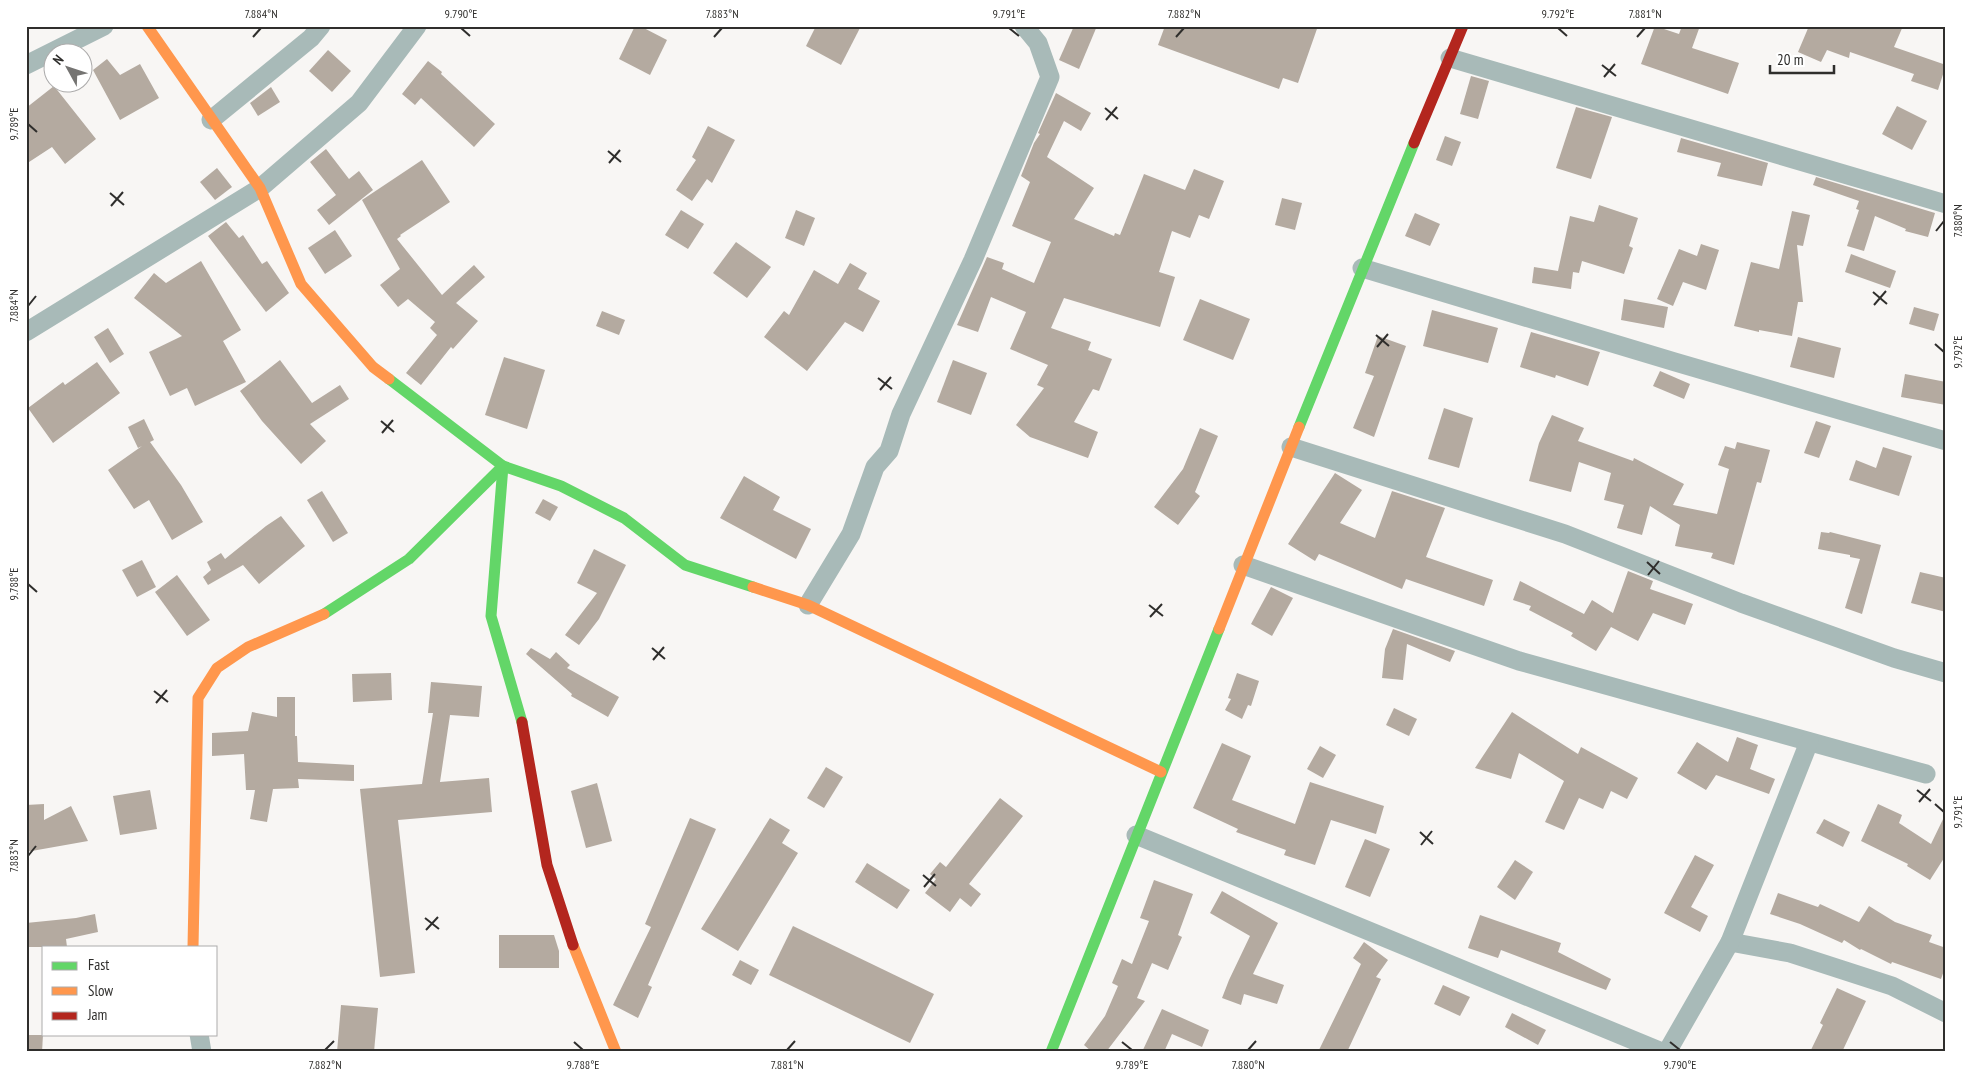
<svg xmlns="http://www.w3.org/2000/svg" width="1972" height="1078" font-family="'PT Sans Narrow',sans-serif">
	<rect width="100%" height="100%" fill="#f8f6f4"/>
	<!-- building -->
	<g fill="#b4aaa0">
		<polygon points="635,26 640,26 667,40 650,75 619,59"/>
		<polygon points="816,26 861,26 841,65 806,46"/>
		<polygon points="1074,26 1097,26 1079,69 1059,60"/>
		<polygon points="1165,26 1318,26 1298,83 1283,78 1279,89 1158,45"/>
		<polygon points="1655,26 1679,34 1682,26 1700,26 1692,48 1739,63 1728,94 1641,64"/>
		<polygon points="1809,26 1903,26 1894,47 1946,65 1938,90 1911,81 1914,74 1850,52 1849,58 1827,50 1821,62 1798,52"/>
		<polygon points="328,50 351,71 332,92 309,71"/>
		<polygon points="107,59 120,75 140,64 159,98 120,120 93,70"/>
		<polygon points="428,61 442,72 441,74 495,124 474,147 421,98 415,105 402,94"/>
		<polygon points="1471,76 1489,81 1478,119 1460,114"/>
		<polygon points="54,86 96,139 65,164 52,147 26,164 26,108"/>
		<polygon points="271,87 280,102 258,116 250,103"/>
		<polygon points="1056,93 1091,113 1081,131 1064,121 1047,157 1094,188 1074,219 1114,236 1115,233 1120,235 1144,174 1185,190 1194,169 1224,181 1209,219 1199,215 1190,238 1172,231 1159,272 1175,277 1160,327 1064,298 1051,328 1091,342 1088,350 1112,359 1099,391 1093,389 1074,422 1098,432 1088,458 1030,437 1016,425 1044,388 1037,385 1048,365 1010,349 1026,312 991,297 978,332 957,325 987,257 1004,263 1002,269 1034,283 1051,242 1012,226 1030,182 1021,176 1034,143 1040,134 1038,133"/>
		<polygon points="1897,106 1927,121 1912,150 1882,134"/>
		<polygon points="1576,107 1612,117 1591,179 1556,168"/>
		<polygon points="708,126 735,140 712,183 707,179 692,201 676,190 696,160 692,157"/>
		<polygon points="1445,136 1461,142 1452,166 1436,160"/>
		<polygon points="1681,138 1768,163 1762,186 1717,176 1721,163 1677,152"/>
		<polygon points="326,149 349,179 359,171 373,190 329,225 317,210 336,195 310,162"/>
		<polygon points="422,160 450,202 400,235 401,236 397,239 442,295 474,265 485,277 456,303 478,321 453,349 451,347 421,385 406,373 437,335 430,328 435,322 408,299 398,307 380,285 400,269 362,200"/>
		<polygon points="217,168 232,187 215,200 200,182"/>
		<polygon points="1816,177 1935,213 1928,237 1905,231 1906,229 1875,216 1864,251 1847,246 1859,210 1856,209 1859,201 1813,185"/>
		<polygon points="1282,198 1302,203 1295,230 1275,225"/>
		<polygon points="1599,205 1638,218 1629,246 1633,248 1624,274 1582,261 1579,273 1573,272 1571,289 1532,283 1534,267 1558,271 1570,216 1594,222"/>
		<polygon points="681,210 704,224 688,249 665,235"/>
		<polygon points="796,210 815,218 804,246 785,238"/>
		<polygon points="1792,211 1810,215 1803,246 1797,245 1803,302 1798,302 1792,336 1759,330 1759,332 1734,326 1751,262 1779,269"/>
		<polygon points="1415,213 1440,224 1430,246 1405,236"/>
		<polygon points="226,222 239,238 243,235 262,264 267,261 289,293 266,312 208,236"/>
		<polygon points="335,230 352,256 325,274 308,248"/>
		<polygon points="736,242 771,267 747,298 713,273"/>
		<polygon points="1701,244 1719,250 1706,290 1683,282 1673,306 1657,299 1679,249 1697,256"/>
		<polygon points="1851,254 1896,271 1890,288 1845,272"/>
		<polygon points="201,261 241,330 223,341 246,382 195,406 187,388 170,396 149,352 182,336 134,298 154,273 166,283"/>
		<polygon points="850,263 867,273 858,289 880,301 863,332 845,322 807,371 764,337 784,311 789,315 814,270 838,284"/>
		<polygon points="1200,299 1250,319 1233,360 1183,340"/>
		<polygon points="1624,299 1668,307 1664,328 1621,320"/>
		<polygon points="1914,307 1939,314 1934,331 1909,324"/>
		<polygon points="1432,310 1498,328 1488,363 1423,346"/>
		<polygon points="602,311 625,320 619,335 596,326"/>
		<polygon points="108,328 124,354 110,363 94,337"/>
		<polygon points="1531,332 1600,352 1588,386 1556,375 1555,378 1520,367"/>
		<polygon points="1378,336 1406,346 1374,437 1353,428 1374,376 1365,373"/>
		<polygon points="1798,337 1841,348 1834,378 1790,367"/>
		<polygon points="504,357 545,370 527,429 485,415"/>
		<polygon points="280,360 312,403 340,385 349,399 310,424 326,441 301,464 262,421 240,391"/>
		<polygon points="953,360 987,373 971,415 937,402"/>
		<polygon points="97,362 120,393 53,443 28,408 63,382 65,385"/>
		<polygon points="1660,371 1690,384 1684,399 1653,386"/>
		<polygon points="1905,374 1946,382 1946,405 1901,397"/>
		<polygon points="1444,408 1473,418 1459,468 1428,459"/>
		<polygon points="1552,415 1584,428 1578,441 1633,461 1634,458 1684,484 1673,505 1717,514 1729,469 1718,465 1725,446 1735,449 1737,442 1770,450 1761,483 1757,482 1734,565 1711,558 1713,553 1675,546 1680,525 1650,506 1642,535 1617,528 1624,505 1604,500 1611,473 1579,462 1571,492 1529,481 1539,443"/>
		<polygon points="144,419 154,440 150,442 181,485 203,522 172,540 149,500 134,509 108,470 142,446 138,448 128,427"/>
		<polygon points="1816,421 1831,426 1819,458 1804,453"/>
		<polygon points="1200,428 1218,436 1195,492 1200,496 1178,525 1154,507 1183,469"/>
		<polygon points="1883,447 1912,456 1899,496 1849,480 1856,460 1876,468"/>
		<polygon points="1335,473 1362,490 1340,523 1375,538 1392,491 1445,508 1426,557 1493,580 1484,606 1406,579 1402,589 1319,554 1315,561 1288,544"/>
		<polygon points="744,476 780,497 773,510 811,529 796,559 720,518"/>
		<polygon points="322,491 348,533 333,542 307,500"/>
		<polygon points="543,499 558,507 550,521 535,513"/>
		<polygon points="281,516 305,546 259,584 243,565 208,585 203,577 211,570 207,562 221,553 225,559 266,526"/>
		<polygon points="1821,532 1829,533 1830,532 1881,545 1862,614 1845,608 1860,559 1850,557 1850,555 1818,549"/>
		<polygon points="594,549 626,565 599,619 579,645 565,635 597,593 577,583"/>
		<polygon points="142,560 156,587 137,597 122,570"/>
		<polygon points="1628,571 1653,581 1650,589 1693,604 1685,625 1653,613 1638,641 1611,627 1596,651 1571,636 1573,633 1529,610 1531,606 1513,600 1520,581 1584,614 1592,600 1613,613"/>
		<polygon points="1920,572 1946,578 1946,612 1911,603"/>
		<polygon points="177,575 210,620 187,636 155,592"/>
		<polygon points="1271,587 1293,598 1272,636 1251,624"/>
		<polygon points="1393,629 1455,651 1450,662 1407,644 1403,680 1382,678 1385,649"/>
		<polygon points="531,648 550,659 556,652 570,665 567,668 619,697 608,717 571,696 572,694 526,654"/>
		<polygon points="391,673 392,700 353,702 352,674"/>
		<polygon points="1237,673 1259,681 1251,706 1248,705 1242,719 1225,710 1231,699 1228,698"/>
		<polygon points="431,682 482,686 479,717 450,715 440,782 489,778 492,812 398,820 415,973 380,977 360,789 422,784 433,713 428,713"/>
		<polygon points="277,697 295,697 295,736 297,736 298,762 354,765 354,781 298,779 299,788 273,789 267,822 250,819 255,790 246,790 244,754 212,756 212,733 248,731 252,712 277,717"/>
		<polygon points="1394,708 1417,719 1409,736 1386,725"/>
		<polygon points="1512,712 1578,754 1581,747 1638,778 1627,799 1611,791 1603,809 1579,798 1564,830 1545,822 1564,781 1519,753 1511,779 1475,768"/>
		<polygon points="1737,737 1758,745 1750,769 1775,779 1769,794 1716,775 1706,790 1677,773 1697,742 1728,762"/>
		<polygon points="1222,743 1251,756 1232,800 1295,824 1310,782 1384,806 1376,834 1331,820 1315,865 1284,855 1286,850 1236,832 1238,829 1193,808"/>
		<polygon points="1320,746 1336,755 1323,778 1307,769"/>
		<polygon points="826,767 843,777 824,808 807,798"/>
		<polygon points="597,783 612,841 586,848 571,791"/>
		<polygon points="150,790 157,829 120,835 113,796"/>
		<polygon points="1000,798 1023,816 969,884 981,894 971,907 960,898 950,912 925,893 936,879 930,874 940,862 946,867"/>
		<polygon points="44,804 44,820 71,806 88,841 26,852 26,805"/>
		<polygon points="1878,804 1902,815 1899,823 1931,844 1946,813 1946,855 1930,880 1907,866 1908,864 1861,841"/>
		<polygon points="690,818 716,829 648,985 652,987 638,1018 613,1005 651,927 645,924"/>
		<polygon points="770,818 790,830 782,843 798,853 738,951 701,929"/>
		<polygon points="1824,819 1850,832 1843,847 1816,833"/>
		<polygon points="1365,839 1390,849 1370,897 1345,887"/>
		<polygon points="1695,855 1714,865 1691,907 1708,916 1700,932 1664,913"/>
		<polygon points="1515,860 1533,872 1515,900 1497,887"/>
		<polygon points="867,863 910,890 897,909 855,882"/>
		<polygon points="1154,880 1193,894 1178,935 1182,937 1168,970 1152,963 1137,998 1145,1001 1106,1052 1092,1052 1084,1045 1105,1016 1118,986 1112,983 1122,959 1132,964 1149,921 1140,918"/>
		<polygon points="1222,891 1278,923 1253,974 1284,985 1277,1004 1244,994 1241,1005 1222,998 1229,980 1250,936 1210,913"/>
		<polygon points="1778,893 1818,907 1820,904 1859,922 1869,906 1895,922 1932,935 1929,942 1946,948 1946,965 1941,979 1892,962 1891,964 1861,949 1860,950 1844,940 1842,943 1800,924 1770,914"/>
		<polygon points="95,914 98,932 66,939 67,947 26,947 26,923 76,918"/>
		<polygon points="1480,915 1561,943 1558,952 1611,979 1606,990 1501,950 1498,958 1468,948"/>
		<polygon points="793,926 934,994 910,1043 769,975"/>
		<polygon points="499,935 554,935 559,951 559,968 499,968"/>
		<polygon points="1364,942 1388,960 1376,977 1381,979 1347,1052 1318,1052 1361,964 1353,958"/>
		<polygon points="740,960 759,970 751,985 732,975"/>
		<polygon points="1443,985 1470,997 1460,1016 1434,1004"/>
		<polygon points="1837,988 1866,1001 1842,1052 1810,1052 1823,1025 1820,1023"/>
		<polygon points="341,1005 378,1008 374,1052 337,1052"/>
		<polygon points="1162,1009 1209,1030 1202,1047 1172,1034 1164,1052 1142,1052"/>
		<polygon points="1512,1013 1546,1030 1538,1045 1505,1027"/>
		<polygon points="26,1035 43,1035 42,1052 26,1052"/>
	</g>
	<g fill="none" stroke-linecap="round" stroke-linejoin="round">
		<!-- street -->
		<g stroke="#a8bab8" stroke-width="19">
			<polyline points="1450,58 1946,204"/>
			<polyline points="26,65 104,26"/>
			<polyline points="211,120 311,38 321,26"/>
			<polyline points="1362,268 1675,362 1946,441"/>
			<polyline points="26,332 260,188 359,103 417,26"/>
			<polyline points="1291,447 1565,534 1741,603 1894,658 1946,673"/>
			<polyline points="1243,565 1519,661 1926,774"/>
			<polyline points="808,605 851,534 875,467 889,451 901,414 973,260 1050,77 1038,43 1024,26"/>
			<polyline points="1136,835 1662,1052"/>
			<polyline points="1730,942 1790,953 1892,986 1946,1013"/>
			<polyline points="199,1034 202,1052"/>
			<polyline points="1667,1052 1730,942 1809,742"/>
		</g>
		<!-- fast -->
		<g stroke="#63d668" stroke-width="11">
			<polyline points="389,379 503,466 491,616 522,722"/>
			<polyline points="1299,427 1414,143"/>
			<polyline points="324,614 409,559 503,466 561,486 624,518 685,565 753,587"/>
			<polyline points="1051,1052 1219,629"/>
		</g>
		<!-- slow -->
		<g stroke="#ff974d" stroke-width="11">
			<polyline points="147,26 260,188 301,284 373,367 389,379"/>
			<polyline points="753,587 808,605 1161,772"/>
			<polyline points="1219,629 1299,427"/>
			<polyline points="573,945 616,1052"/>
			<polyline points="193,947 198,698 217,668 248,647 324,614"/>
		</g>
		<!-- jam -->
		<g stroke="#b3261e" stroke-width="11">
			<polyline points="1414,143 1463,26"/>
			<polyline points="522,722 547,865 573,945"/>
		</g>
	</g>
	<!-- ticks -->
	<path fill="none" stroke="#2f2e2c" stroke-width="2" d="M461 28 470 36M1009 28 1019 36M1558 28 1567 36M253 37 261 28M714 37 722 28M1176 37 1184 28M1637 37 1645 28M1602 65 1616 76M1604 77 1615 64M1105 108 1118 119M1106 120 1117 107M28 124 37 132M608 151 621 162M609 163 620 150M110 193 124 205M111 206 123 192M1936 231 1944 221M1873 292 1887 304M1874 305 1886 291M28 306 36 296M1376 335 1389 346M1935 344 1944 352M1377 347 1388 334M878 378 892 389M880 390 891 377M381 421 394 432M382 433 393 420M1647 562 1660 574M1648 575 1659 561M28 584 37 592M1149 605 1163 616M1150 617 1162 604M652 648 665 659M653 660 664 647M154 691 168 702M156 703 167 690M1917 790 1931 801M1919 802 1930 789M1935 804 1944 812M1420 832 1433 844M1421 845 1432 831M28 856 36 846M923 875 936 886M924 887 935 874M425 918 439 929M426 930 438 917M574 1042 583 1050M1122 1042 1132 1050M1670 1042 1680 1050M325 1050 334 1041M787 1050 795 1041M1248 1050 1256 1041"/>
	<!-- border -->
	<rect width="1972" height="1078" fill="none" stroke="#ffffff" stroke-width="55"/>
	<!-- legend -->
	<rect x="42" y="946" width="175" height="90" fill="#ffffff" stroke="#acabab"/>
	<rect x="52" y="962" width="25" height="8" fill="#63d668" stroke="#acabab"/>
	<text x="88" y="970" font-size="15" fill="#2f2e2c">Fast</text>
	<rect x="52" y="987" width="25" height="8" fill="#ff974d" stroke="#acabab"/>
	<text x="88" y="996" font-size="15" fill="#2f2e2c">Slow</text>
	<rect x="52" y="1012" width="25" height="8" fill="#b3261e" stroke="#acabab"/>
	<text x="88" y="1020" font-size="15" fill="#2f2e2c">Jam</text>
	<!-- north arrow -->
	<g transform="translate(68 68) rotate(310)"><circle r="24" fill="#ffffff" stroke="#acabab"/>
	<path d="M0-4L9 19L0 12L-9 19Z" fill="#757472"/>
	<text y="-8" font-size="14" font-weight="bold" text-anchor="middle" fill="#2f2e2c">N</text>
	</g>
	<!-- scale -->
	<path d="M1770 65v8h64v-8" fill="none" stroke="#2f2e2c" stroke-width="2.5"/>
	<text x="1777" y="65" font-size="15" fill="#2f2e2c" stroke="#ffffff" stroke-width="4" paint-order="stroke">20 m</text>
	<rect x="28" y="28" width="1916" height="1022" fill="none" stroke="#2f2e2c" stroke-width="2"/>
	<g font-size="12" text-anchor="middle" fill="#2f2e2c">
		<text x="261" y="18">7.884°N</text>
		<text x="461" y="18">9.790°E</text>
		<text x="722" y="18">7.883°N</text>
		<text x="1009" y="18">9.791°E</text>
		<text x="1184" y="18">7.882°N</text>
		<text x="1558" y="18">9.792°E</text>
		<text x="1645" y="18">7.881°N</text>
		<text transform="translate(14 124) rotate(-90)" y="4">9.789°E</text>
		<text transform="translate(1958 221) rotate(-90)" y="4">7.880°N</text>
		<text transform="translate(14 306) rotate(-90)" y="4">7.884°N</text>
		<text transform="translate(1958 352) rotate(-90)" y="4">9.792°E</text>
		<text transform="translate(14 584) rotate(-90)" y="4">9.788°E</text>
		<text transform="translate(1958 812) rotate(-90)" y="4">9.791°E</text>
		<text transform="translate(14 856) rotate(-90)" y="4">7.883°N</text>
		<text x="325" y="1069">7.882°N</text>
		<text x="583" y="1069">9.788°E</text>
		<text x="787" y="1069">7.881°N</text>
		<text x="1132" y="1069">9.789°E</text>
		<text x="1248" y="1069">7.880°N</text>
		<text x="1680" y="1069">9.790°E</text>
	</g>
</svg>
